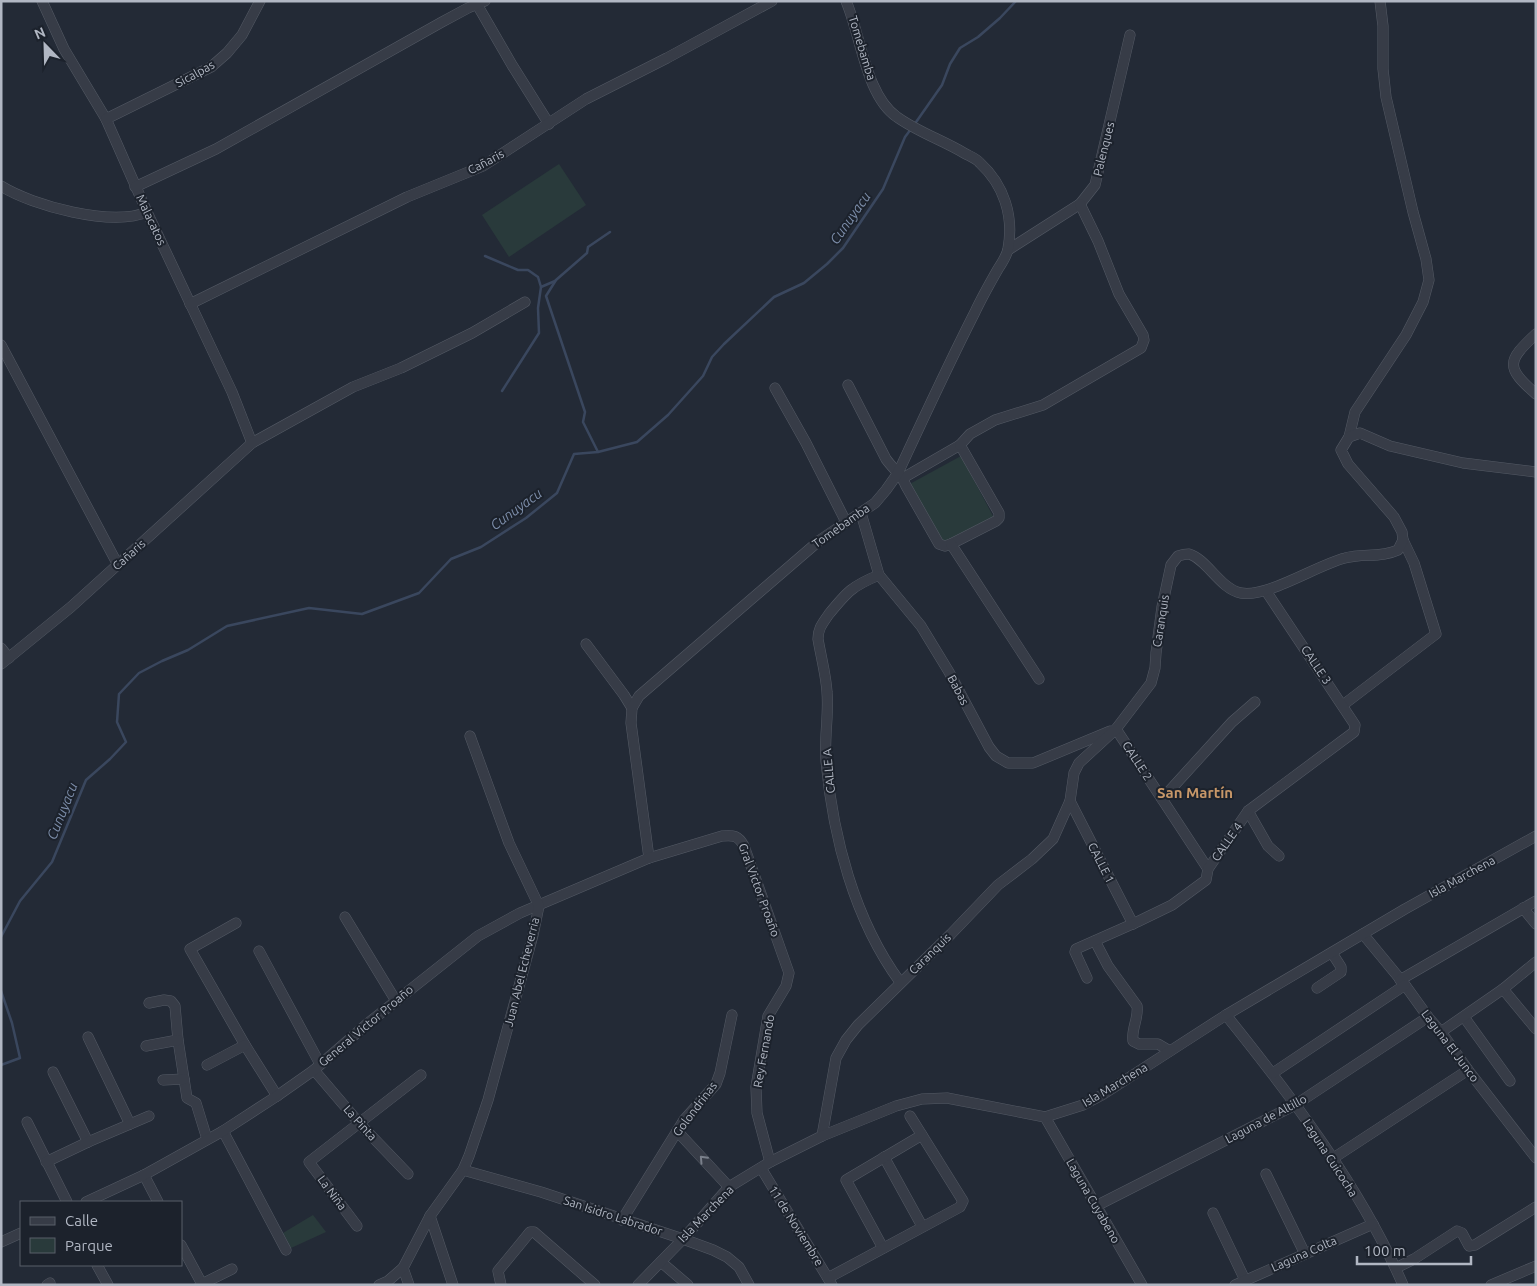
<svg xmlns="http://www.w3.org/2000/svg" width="1537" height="1286" font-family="Ubuntu,sans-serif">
	<rect width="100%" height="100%" fill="#232a36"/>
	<!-- green -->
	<g fill="#293a3b">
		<polygon points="559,164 586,205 509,257 482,215"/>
		<polygon points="961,456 994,518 941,544 906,486"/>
		<polygon points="313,1215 326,1232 291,1248 283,1233"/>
	</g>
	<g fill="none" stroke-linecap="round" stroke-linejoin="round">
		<!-- stream -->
		<g stroke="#3a475e" stroke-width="2.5">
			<polyline points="914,125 942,85 950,64 960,48 978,37 1000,18 1016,1"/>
			<polyline points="485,256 518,270 528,270 538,277 541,287 555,281"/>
			<polyline points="502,391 539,333 538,308 541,287"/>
			<polyline points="598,452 583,422 585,412 546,296 556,280 587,253 588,247 610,232"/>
			<polyline points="1,937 20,901 52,862 86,780 110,759 126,742 117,722 119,694 139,673 162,661 188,650 227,626 309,608 362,614 419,593 451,559 481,547 526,518 557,493 574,454 598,452 637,442 668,415 703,376 712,357 724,344 774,297 804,283 827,264 843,248 883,189 905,137 911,129"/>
			<polyline points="1,991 12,1023 20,1058 1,1065"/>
		</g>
		<defs>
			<g id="minor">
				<polyline points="42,1 64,49 106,119 147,212 232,392 252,443"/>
				<polyline points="475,1 512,65 549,124"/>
				<polyline points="106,119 211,67 227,53 242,35 260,1"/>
				<path d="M1 186C33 206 112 227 147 212"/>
				<polyline points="135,187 216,149 442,22 468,8 485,1"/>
				<polyline points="1008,250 1080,204 1095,185 1130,35"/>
				<polyline points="190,304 407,197 483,166 586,99 667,58 772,1"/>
				<path d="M1536 334C1507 361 1505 367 1536 394"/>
				<polyline points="1,345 118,565"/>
				<path d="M848 385 886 459C893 469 902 475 906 486L939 544 945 546 951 544 996 521 999 518V513L960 445 903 478"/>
				<polyline points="775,388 806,443 846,522"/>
				<polyline points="1349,437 1355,412 1406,335 1423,302 1429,280 1426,259 1413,212 1386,97 1383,69 1383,26 1380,1"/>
				<polyline points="960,445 970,434 995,420 1043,405 1141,348 1144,340 1143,335 1119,294 1098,241 1080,204"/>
				<polyline points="861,513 879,575 921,626 949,672 989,747 996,756 1008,763 1033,763 1110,731"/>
				<polyline points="951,544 1039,679"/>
				<path d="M879 575C852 586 847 592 829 614 823 623 818 628 818 639 821 657 826 675 827 692 829 715 824 738 826 761 833 837 854 919 900 982"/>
				<polyline points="586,644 624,695 632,708"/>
				<polyline points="1,648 9,658"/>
				<polyline points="1,664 71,607 252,443 353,387 401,368 472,333 525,302"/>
				<polyline points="1343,705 1436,634 1414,563 1403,540"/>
				<polyline points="1116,729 1208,869"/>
				<polyline points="1162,799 1232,722 1255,702"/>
				<polyline points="1070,801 1133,924"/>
				<polyline points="1248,811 1268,846 1279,856"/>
				<path d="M649 858 631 723 632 708 639 696 820 540 875 503 886 490 898 473C923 419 948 365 975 312 982 297 990 283 998 269 1002 263 1007 255 1008 249 1014 216 1004 185 980 163 976 158 969 156 964 153 942 140 918 132 897 117 866 96 861 36 846 1"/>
				<polyline points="1523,908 1536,924"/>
				<polyline points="345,917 396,1001"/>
				<polyline points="236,923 190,949 245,1045 277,1096"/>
				<polyline points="1363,934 1405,985 1428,1017 1441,1032 1468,1070 1536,1158"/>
				<path d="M1095 941 1108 966 1137 1006C1139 1018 1131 1029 1133 1041L1139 1044H1158L1170 1051"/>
				<polyline points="259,951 320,1064"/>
				<polyline points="1087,978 1075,952 1076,949 1137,922 1172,905 1206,880 1208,869 1248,811 1354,732 1355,725 1266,591"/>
				<polyline points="1400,980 1536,901"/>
				<polyline points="1317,988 1341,972 1341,967 1332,953"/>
				<polyline points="1503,989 1536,1029"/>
				<polyline points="149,1003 164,1000 171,1001 175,1006 178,1040 187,1098 196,1103 207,1139"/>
				<path d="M1226 1015C1292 1097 1361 1188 1403 1285"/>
				<polyline points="1464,1017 1510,1081"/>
				<polyline points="1441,1032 1503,989 1536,962"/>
				<polyline points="88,1037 130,1124"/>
				<polyline points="146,1046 178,1040"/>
				<polyline points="207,1065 245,1045"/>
				<polyline points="314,1070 360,1124 408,1174"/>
				<polyline points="53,1072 88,1142"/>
				<polyline points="1273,1073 1405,985"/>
				<polyline points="163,1080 184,1079"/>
				<polyline points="1045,1117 1142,1285"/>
				<polyline points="27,1122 67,1202"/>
				<polyline points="223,1131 286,1250"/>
				<polyline points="677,1131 729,1187"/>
				<path d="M822 1136 836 1058 846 1040 858 1025 951 934 998 885 1032 859 1053 839 1070 801 1074 773 1079 763 1116 729 1151 683 1155 668 1156 653 1162 607 1171 565 1178 556C1181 555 1185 554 1189 554 1207 559 1220 589 1241 593 1267 598 1317 565 1345 558 1363 553 1381 558 1398 550L1403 540 1402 532 1394 517 1348 464 1341 450 1349 437 1360 433 1390 446 1463 463 1536 472"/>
				<polyline points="884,1157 922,1226"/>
				<polyline points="1332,1159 1468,1070"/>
				<polyline points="46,1162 88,1142 149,1116"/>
				<polyline points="761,1168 832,1285"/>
				<polyline points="463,1170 541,1192 683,1239 713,1250 727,1257 739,1267 749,1285"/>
				<polyline points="1266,1174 1305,1254"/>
				<polyline points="144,1175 158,1202"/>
				<path d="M86 1202 144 1175 223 1131 277 1096 314 1070 367 1024 478 936 520 913 649 858 722 836C733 835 738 835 744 846L789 973 786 986 768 1016 756 1087 757 1113 770 1162"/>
				<polyline points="1096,1206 1295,1105 1428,1017"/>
				<polyline points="1213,1213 1245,1280"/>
				<polyline points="430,1216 453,1285"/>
				<polyline points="622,1220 684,1120 716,1084 720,1073 732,1015"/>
				<polyline points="357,1226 309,1162 421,1075"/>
				<polyline points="1,1242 21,1233"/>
				<polyline points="181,1245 202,1284"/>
				<polyline points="883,1248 846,1180 922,1135"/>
				<polyline points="661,1262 688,1285"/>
				<polyline points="97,1265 108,1285"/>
				<polyline points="403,1268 409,1285"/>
				<polyline points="1396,1268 1414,1259 1457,1231 1462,1233 1469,1246 1475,1245 1536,1207"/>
				<polyline points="828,1278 960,1207 963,1201 910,1116"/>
				<polyline points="47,1285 50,1283"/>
				<polyline points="200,1285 232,1269"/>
				<polyline points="379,1285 388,1281 403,1268 430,1216 463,1170 469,1156 488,1100 533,935 539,906 509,843 470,736"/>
				<polyline points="501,1285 498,1271 530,1232 534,1232 595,1285"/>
				<polyline points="638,1285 683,1239 729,1187 770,1162 822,1136 896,1106 922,1099 947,1098 1045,1117 1083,1105 1102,1095 1226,1015 1405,909 1536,836"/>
				<polyline points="1235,1285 1373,1224"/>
				<polyline points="1491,1285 1536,1266"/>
			</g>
		</defs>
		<!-- minor casing -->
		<use href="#minor" stroke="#545a65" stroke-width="11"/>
		<!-- minor -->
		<use href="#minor" stroke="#373c47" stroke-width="10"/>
	</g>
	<!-- one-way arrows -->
	<defs><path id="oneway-chevron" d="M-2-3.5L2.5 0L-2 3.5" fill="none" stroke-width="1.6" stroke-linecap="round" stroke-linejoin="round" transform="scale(1.25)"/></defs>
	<use stroke="#7a808b" href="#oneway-chevron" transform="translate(703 1159) rotate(-133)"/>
	<g text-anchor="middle" stroke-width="4" stroke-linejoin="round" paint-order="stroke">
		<!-- street labels -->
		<g font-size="12" fill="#b1b7c3" stroke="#1c222c">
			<text transform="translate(862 48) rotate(73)" y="4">Tomebamba</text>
			<text transform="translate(195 74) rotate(-29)" y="4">Sicalpas</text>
			<text transform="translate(1104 149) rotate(-76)" y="4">Palenques</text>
			<text transform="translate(486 162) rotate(-28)" y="4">Cañaris</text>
			<text transform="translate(151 220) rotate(65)" y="4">Malacatos</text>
			<text transform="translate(841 526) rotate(-35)" y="4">Tomebamba</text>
			<text transform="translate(129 555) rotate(-42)" y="4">Cañaris</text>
			<text transform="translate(1161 621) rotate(-81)" y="4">Caranquis</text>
			<text transform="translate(1316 665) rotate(56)" y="4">CALLE 3</text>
			<text transform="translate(958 690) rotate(62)" y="4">Babas</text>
			<text transform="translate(1137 761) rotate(57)" y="4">CALLE 2</text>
			<text transform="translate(829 771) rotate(-95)" y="4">CALLE A</text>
			<text transform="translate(1227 842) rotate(-55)" y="4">CALLE 4</text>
			<text transform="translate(1101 863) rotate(63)" y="4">CALLE 1</text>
			<text transform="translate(1462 877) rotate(-29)" y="4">Isla Marchena</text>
			<text transform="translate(759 890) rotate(70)" y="4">Gral Victor Proaño</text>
			<text transform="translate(930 954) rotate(-44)" y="4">Caranquis</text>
			<text transform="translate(522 972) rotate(-76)" y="4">Juan Abel Echeverria</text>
			<text transform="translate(366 1026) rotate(-40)" y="4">General Victor Proaño</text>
			<text transform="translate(1450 1046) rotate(53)" y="4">Laguna El Junco</text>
			<text transform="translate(764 1051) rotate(-80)" y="4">Rey Fernando</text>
			<text transform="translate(1115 1085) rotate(-31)" y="4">Isla Marchena</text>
			<text transform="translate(695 1109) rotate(-53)" y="4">Golondrinas</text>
			<text transform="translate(1266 1119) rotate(-28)" y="4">Laguna de Altillo</text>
			<text transform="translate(360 1123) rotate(48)" y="4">La Pinta</text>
			<text transform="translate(1330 1158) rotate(57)" y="4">Laguna Cuicocha</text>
			<text transform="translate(332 1193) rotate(53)" y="4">La Niña</text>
			<text transform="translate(1093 1201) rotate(60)" y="4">Laguna Cuyabeno</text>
			<text transform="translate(706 1214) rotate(-46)" y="4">Isla Marchena</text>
			<text transform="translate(613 1216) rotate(18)" y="4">San Isidro Labrador</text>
			<text transform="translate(796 1226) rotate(58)" y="4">11 de Noviembre</text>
			<text transform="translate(1304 1254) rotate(-24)" y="4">Laguna Colta</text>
		</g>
		<!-- water labels -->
		<g font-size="14" font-style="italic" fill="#7c8da9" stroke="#1c222c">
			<text transform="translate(850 218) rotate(-55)" y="5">Cunuyacu</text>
			<text transform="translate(516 509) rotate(-36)" y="5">Cunuyacu</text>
			<text transform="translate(62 811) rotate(-68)" y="5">Cunuyacu</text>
		</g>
		<!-- quarter labels -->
		<g font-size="15" font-weight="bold" fill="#c79768" stroke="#1c222c">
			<text x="1195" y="798">San Martín</text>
		</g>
	</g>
	<!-- border -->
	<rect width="1537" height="1286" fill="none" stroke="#b1b7c3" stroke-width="5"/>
	<!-- legend -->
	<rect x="20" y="1201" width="162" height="65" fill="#1c222c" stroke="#585e68"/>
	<rect x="30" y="1217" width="25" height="8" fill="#373c47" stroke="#585e68"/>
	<text x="65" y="1226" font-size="15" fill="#b1b7c3">Calle</text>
	<rect x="30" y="1238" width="25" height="15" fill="#293a3b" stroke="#585e68"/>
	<text x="65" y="1251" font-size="15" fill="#b1b7c3">Parque</text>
	<!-- north arrow -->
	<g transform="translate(45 45) rotate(337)" stroke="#1c222c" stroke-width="4" paint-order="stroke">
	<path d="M0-4L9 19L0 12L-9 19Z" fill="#b1b7c3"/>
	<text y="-8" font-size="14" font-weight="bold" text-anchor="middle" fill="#b1b7c3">N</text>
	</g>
	<!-- scale -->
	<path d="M1357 1256v8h114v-8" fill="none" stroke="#b1b7c3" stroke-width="2.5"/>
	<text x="1364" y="1256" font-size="15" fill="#b1b7c3" stroke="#1c222c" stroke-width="4" paint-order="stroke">100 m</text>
</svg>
